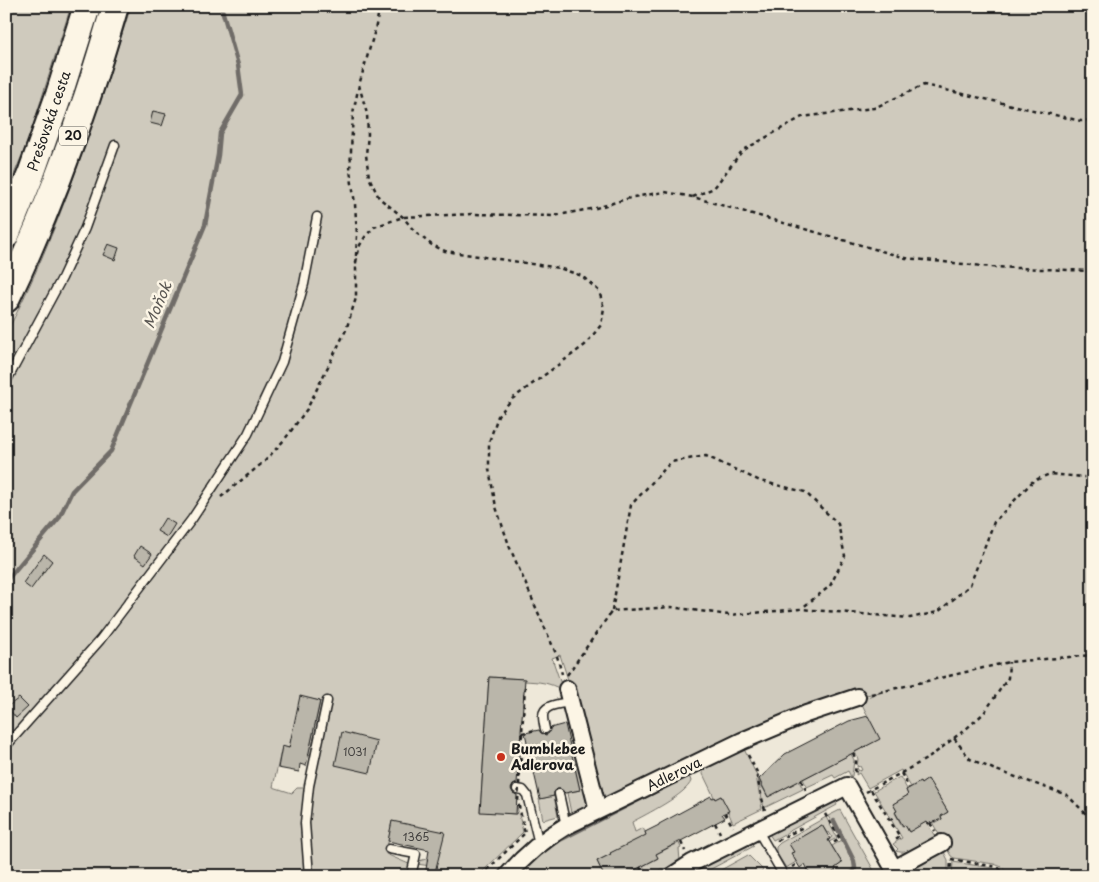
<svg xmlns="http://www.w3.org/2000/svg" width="1099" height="882" font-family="'Playpen Sans',sans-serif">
	<rect width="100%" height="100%" fill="#eee8d9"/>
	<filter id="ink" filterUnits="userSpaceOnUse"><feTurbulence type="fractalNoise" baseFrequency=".02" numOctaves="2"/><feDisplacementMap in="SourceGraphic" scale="10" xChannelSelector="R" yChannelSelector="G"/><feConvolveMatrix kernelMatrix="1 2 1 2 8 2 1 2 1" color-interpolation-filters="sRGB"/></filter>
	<g filter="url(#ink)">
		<!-- green -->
		<g fill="#cfcabd" stroke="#76736c">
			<polygon points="6,6 71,6 29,138 6,194"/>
			<path d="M131 6H1093V876H1009L1002 867 994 864 954 858 951 856 932 822 934 821 935 823 942 819 941 816 948 812 928 779 921 784 919 782 911 787 901 770 868 788 859 773 856 775 857 768 859 771 862 770 860 766 857 767 858 759 855 752 879 739 860 700 880 692 857 697 855 693 799 708 614 797 605 799 577 707 560 655 552 658 563 690C547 682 541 682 524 681V679L489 677 480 811 515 814 516 802 523 832 478 876H435L437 867 417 864 419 861 437 856 392 821 386 854 411 865 408 876H312C311 854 308 832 309 810 312 774 323 736 331 700L324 699 312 752 308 756 320 701 301 697 289 748 282 747 273 787 292 793 297 788H305C302 817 302 846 306 876H6V334C60 230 95 118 131 6Z"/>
			<polygon points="744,749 757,776 756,776 762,809 733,823 721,796 715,799 703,774 703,769"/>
			<polygon points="851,754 854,760 852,776 851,777 848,771 835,778 833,775 807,787 803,779"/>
			<path d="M574 763 580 765 589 801C586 810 580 811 571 813L567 793 580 790Z"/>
			<path d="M683 777H687L690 778 691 781C687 794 645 815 632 822L635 832 643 828 647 836 611 853V854L597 861 604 876H525V875L527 873 528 867 527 865 552 843Z"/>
			<path d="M900 777 907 789 906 790 908 795 893 804 897 811 895 813 902 826 905 825 909 832 926 822 936 838C925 844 910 856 896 851L898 849 893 844 902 838 874 791Z"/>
			<polygon points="758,779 768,797 799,781 803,789 764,808"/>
			<polygon points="554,796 558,816 543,820 539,799"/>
			<polygon points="835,801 837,805 775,839 773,840 769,834"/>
			<polygon points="840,810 877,876 827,876 836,870 835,868 842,863 832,846 842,840 828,816"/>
			<polygon points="826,817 837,838 829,842 828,840 832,837 829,832 827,833 822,825 790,844 794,852 792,853 796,862 786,868 776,852 776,847 780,843"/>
			<polygon points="679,843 681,848 679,849 680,861 666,871 664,869 660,869 653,876 649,876 643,866 658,858 656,854"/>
			<polygon points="748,844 754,846 698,876 687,876"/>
			<polygon points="943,850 948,860 948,876 899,876"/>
			<polygon points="748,855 763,870 759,876 710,876"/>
			<polygon points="953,862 993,868 1004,876 952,876"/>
		</g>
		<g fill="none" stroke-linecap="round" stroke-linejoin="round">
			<!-- stream -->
			<g stroke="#6f6c67" stroke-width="4.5">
				<polyline points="6,581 59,518 72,491 111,451 205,225 218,155 220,133 242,95 238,65 221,6"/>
				<polyline points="834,821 854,861 855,868 851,874 848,876"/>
				<polyline points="552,844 654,792"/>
			</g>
		</g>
		<!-- building -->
		<g fill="#bab6aa" stroke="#1c1c1c">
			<polygon points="153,111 166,114 162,126 150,123"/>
			<polygon points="108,244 119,248 115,260 103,255"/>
			<polygon points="165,518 175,524 167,537 157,531"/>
			<polygon points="140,546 152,554 145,564 134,556"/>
			<polygon points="44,554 52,561 31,589 23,583"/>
			<polygon points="489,677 525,679 517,783 513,785 511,789 513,793 517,795 516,814 480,812"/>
			<polygon points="300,696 320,701 306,766 300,764 299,772 278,768 282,746 289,748"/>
			<polygon points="19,698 28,707 16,718 7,707"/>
			<polygon points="868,716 880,739 768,797 759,779 785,754 849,721"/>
			<polygon points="565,724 580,790 565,793 561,789 557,789 554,792 554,796 540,799 525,733 539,730 541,733 546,735 549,733 550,728"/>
			<polygon points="342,732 377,741 370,773 335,765"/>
			<polygon points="928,779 948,812 941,816 942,819 927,824 926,822 909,832 905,825 903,826 895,812 897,811 893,804 908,795 906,790 920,782 921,784"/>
			<polygon points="711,796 712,798 714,797 715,799 721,796 729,811 722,814 725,818 656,854 658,858 623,876 604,876 597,861 611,854 610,853 646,835 645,832 659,825 659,824"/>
			<polygon points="392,821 445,832 434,876 425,876 429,850 388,841"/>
			<polygon points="822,825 830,839 828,840 842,863 835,868 836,870 827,876 811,876 805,864 800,868 791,853 794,852 789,844"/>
		</g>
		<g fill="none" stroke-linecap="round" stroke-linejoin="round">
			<defs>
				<g id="service">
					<polyline points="6,382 62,278 85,228 115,145"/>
					<path d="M545 729C544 725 543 720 543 716 543 704 561 704 570 702"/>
					<polyline points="6,746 100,640 192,519 248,434 282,362 304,284 317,217"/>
					<polyline points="517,789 523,790 527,795 539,844"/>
					<polyline points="559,794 566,826"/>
					<polyline points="758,831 784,876"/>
					<polyline points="389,849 416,854 411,876"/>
					<polyline points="309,876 305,823 309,786 327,701"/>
				</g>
				<g id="minor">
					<polyline points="567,689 598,810"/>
					<path d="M507 876C525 855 542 840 566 826L742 741 806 714 857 697"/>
					<polyline points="672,876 692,863 847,786 894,869 942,843"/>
				</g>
				<g id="trunk">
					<polyline points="6,235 31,174 59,95 87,6"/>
					<path d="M6 299C37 234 64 166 87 97 97 67 106 37 115 6"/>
				</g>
			</defs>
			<!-- service casing -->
			<use href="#service" stroke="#1c1c1c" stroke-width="11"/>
			<!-- minor casing -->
			<use href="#minor" stroke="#1c1c1c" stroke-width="20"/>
			<!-- trunk casing -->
			<use href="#trunk" stroke="#1c1c1c" stroke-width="30"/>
			<!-- path -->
			<g stroke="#1c1c1c" stroke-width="2.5" stroke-dasharray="4 4" stroke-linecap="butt">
				<polyline points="359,85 367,114 368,134 366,155 369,177 379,198 403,217 415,232 432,245 445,251 559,268 582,276 599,291 604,308 601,325 585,345 512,399 498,416 489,442 489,469 496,507 510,548 557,656 562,674"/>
				<polyline points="693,197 714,188 742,151 802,117 874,108 924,85 1081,121 1093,120"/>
				<polyline points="356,256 357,235 355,204 350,170 353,113 359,85 375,30 380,6"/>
				<polyline points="356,262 360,245 365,237 374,227 403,217 473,214 553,216 596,208 633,197 665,192 693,197 906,258 992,267 1093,271"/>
				<polyline points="221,497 265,461 285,439 307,409 346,330 356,298 356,261"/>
				<polyline points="612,611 631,505 671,462 706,456 760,481 805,492 838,524 845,556 830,586 802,608"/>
				<polyline points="567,675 612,611 671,607 729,615 801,609 910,618 938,612 970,585 994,522 1033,481 1050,474 1093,478"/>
				<polyline points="871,694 1009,662 1093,655"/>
				<polyline points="522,733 535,730"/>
				<polyline points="954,738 966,729 984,713 1008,678 1009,662"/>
				<polyline points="853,753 856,760 855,773"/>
				<polyline points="748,755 759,776 757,777 765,811"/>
				<polyline points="901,773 930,757 954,738 970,759 993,769 1067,795 1093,821"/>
				<polyline points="519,778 525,687"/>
				<polyline points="801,780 806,790"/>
				<polyline points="871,790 900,837 894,841"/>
				<polyline points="866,792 901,773 909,788"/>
				<polyline points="725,813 733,827"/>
				<polyline points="825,814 840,839 831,844"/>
				<polyline points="890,820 897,816"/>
				<polyline points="715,823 720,833"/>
				<polyline points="930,823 935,831"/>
				<polyline points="777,841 805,826"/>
				<polyline points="681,842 685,851"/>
				<polyline points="951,859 997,867 1001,870 1006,876"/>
				<polyline points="640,867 644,876"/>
				<polyline points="792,867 798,864"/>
				<polyline points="481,876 525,833"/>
				<polyline points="763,876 768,869"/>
				<polyline points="950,876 951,860"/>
			</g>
			<!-- service -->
			<use href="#service" stroke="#fcf5e5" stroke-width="8"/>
			<!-- minor -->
			<use href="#minor" stroke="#fcf5e5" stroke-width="16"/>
			<!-- trunk -->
			<use href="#trunk" stroke="#fcf5e5" stroke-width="26"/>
			<!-- path-bridge -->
			<polyline stroke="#1c1c1c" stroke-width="2.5" stroke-dasharray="4 4" stroke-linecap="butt" points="521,734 522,734 518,802 525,833"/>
		</g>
	</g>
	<!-- markers -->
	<circle fill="#c8321e" stroke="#fcf5e5" stroke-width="2" cx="501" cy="757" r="5"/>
	<g text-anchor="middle" stroke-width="5" stroke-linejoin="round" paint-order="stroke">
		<!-- number labels -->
		<g font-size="11" fill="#444240">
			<text x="355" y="756">1031</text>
			<text x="416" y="841">1365</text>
		</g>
		<!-- shield labels -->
		<rect fill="#fcf5e5" stroke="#5f5d58" stroke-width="1" x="59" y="126.5" width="28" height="19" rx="4"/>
		<g font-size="12" font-weight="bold" fill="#1c1c1c">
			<text x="73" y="140">20</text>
		</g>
		<!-- street labels -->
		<g font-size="14" fill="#1c1c1c" stroke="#fcf5e5">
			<text transform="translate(49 121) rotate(-71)" y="5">Prešovská cesta</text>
			<text transform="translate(674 774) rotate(-26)" y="5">Adlerova</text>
		</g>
		<!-- poi labels -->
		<g font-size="14" font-weight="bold" fill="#1c1c1c" stroke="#fcf5e5" text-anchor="start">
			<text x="511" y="754">Bumblebee<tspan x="511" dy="16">Adlerova</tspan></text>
		</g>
		<!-- water labels -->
		<g font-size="15" font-style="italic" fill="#5b5854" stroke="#fcf5e5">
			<text transform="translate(158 305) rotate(-67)" y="5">Moňok</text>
		</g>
	</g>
	<!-- margin -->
	<rect width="1099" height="882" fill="none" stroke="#fcf5e5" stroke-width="25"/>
	<rect x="12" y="12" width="1074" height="857" fill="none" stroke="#1c1c1c" stroke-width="2" filter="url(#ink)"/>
</svg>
